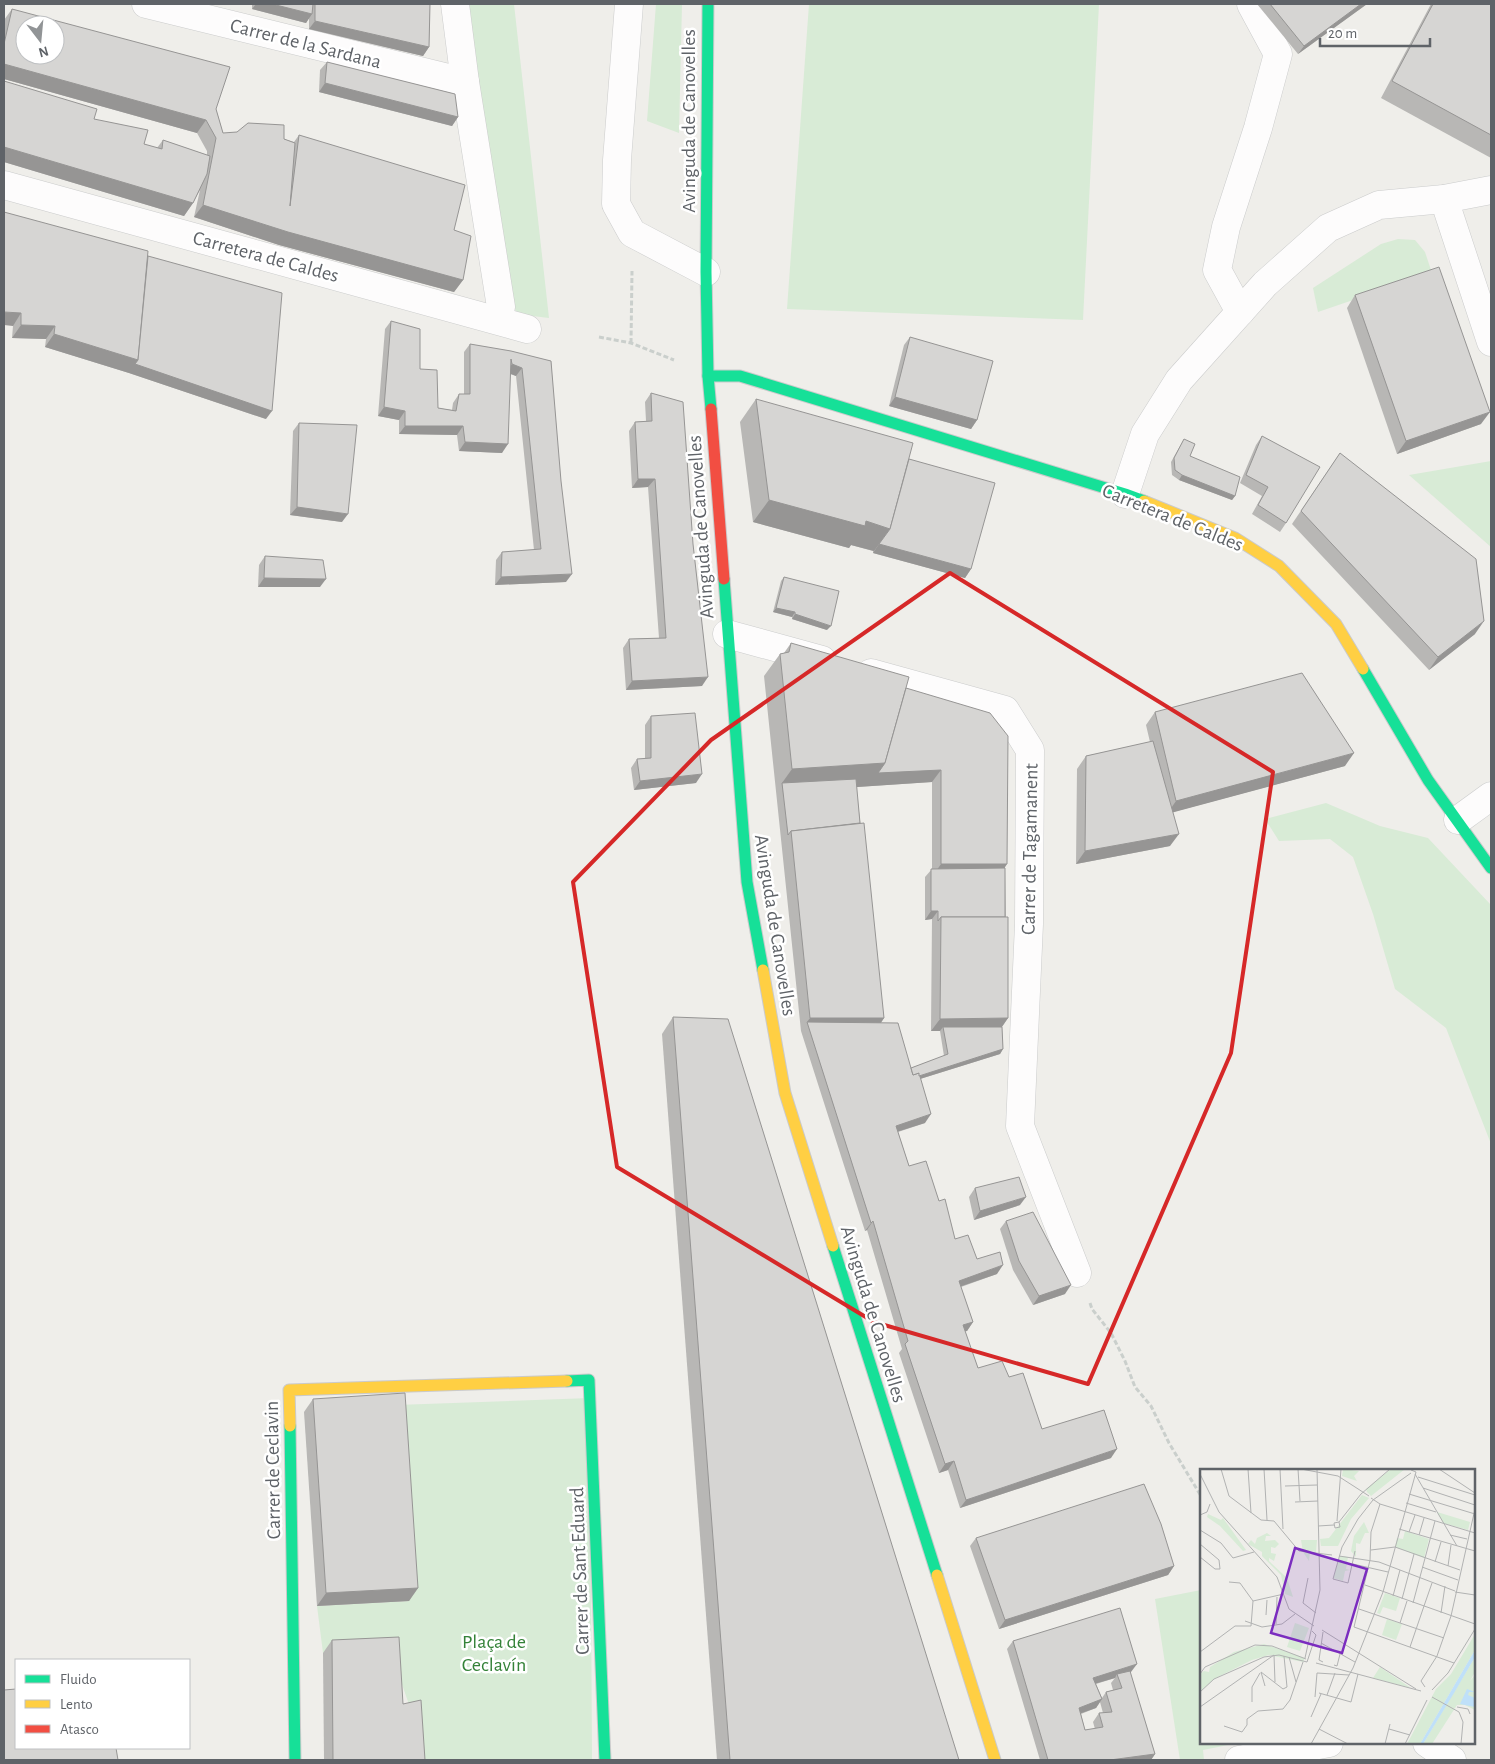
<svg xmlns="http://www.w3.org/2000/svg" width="1495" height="1764" font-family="'Alegreya Sans',sans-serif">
	<rect width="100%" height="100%" fill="#efeeea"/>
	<!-- green -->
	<g fill="#d8ebd6">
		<polygon points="465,4 514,4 549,318 516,314"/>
		<polygon points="656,4 682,4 679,133 647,121"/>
		<polygon points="809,4 1099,4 1083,320 787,309"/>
		<polygon points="1398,239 1415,240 1425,252 1432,273 1318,312 1313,288 1381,244"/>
		<polygon points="1491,461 1491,547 1409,475"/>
		<polygon points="1326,803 1380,826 1428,838 1491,905 1491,1144 1446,1028 1395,989 1373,914 1353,857 1330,839 1279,841 1265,819"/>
		<polygon points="590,1398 592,1760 418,1760 412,1713 390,1650 323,1653 317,1606 409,1601 396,1405"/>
		<polygon points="1201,1590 1201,1743 1238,1743 1203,1750 1204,1760 1180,1760 1155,1599"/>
	</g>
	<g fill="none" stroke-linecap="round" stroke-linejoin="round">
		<defs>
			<g id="street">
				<polyline points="146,4 465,82"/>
				<polyline points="455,4 465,82 501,307"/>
				<polyline points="629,4 617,160 616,204 632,233 706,272"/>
				<polyline points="4,185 527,329"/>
				<polyline points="1444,199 1491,342"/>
				<polyline points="1240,312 1217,270 1226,227 1258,128 1278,54 1251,4"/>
				<polyline points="1125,494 1145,434 1179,380 1265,284 1328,228 1379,205 1444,199 1491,190"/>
				<polyline points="727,634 822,660"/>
				<polyline points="871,673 1005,710 1030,750 1029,924 1020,1126 1077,1273"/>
				<polyline points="1458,820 1491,796"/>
				<polyline points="1427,1743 1452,1760"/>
				<polyline points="1239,1760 1329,1743"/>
			</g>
			<g id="fast">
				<polyline points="708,4 706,272 708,376 711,409"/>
				<polyline points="708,376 740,376 1125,494 1144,501"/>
				<polyline points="724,579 747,882 763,970"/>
				<polyline points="1363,669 1428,780 1491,868"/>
				<polyline points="833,1246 937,1575"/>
				<polyline points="567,1381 589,1380 605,1760"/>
				<polyline points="290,1426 295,1760"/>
			</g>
			<g id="slow">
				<polyline points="1144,501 1235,538 1279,566 1336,624 1363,669"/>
				<polyline points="763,970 785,1093 833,1246"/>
				<polyline points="290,1426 289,1390 567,1381"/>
				<polyline points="937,1575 995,1760"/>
			</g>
			<polyline id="jam" points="711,409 724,579"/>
		</defs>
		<!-- street casing -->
		<use href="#street" stroke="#cbcccc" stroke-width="29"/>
		<!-- fast casing -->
		<use href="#fast" stroke="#cacacb" stroke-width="13"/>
		<!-- slow casing -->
		<use href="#slow" stroke="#cacacb" stroke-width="13"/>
		<!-- jam casing -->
		<use href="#jam" stroke="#cacacb" stroke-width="13"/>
		<!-- path -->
		<g stroke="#cacfcc" stroke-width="3" stroke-dasharray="5 2.5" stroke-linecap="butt">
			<polyline points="599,337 631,343 674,360"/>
			<polyline points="631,343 632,271"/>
			<polyline points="1090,1303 1092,1309 1111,1333 1125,1361 1135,1387 1151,1406 1169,1443 1201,1496"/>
		</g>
		<!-- street -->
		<use href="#street" stroke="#fdfcfc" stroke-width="28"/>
		<!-- fast -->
		<use href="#fast" stroke="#16e098" stroke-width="11"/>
		<!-- slow -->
		<use href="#slow" stroke="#ffcf43" stroke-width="11"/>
		<!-- jam -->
		<use href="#jam" stroke="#f24e42" stroke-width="11"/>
	</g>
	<!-- wall -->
	<g fill="#b8b7b5" fill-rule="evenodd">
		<polygon points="252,4 430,4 429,47 423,56 309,29 309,18 306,23 252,9"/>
		<polygon points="1257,4 1367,4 1298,54"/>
		<polygon points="1431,4 1491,4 1491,158 1381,98"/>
		<polygon points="12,9 216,109 223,133 284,139 294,142 299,135 454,230 463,280 454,292 279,245 194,217 200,190 193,203 184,216 4,162 4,81 94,119 144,144 157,148 163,140 207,155 207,151 197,133 4,79 4,20"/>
		<polygon points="327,62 458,117 452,126 319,92 320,70"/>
		<polygon points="4,212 148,256 266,419 129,373 45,347 46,339 12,338 13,326"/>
		<polygon points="1355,295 1481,424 1397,454 1347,308"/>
		<polygon points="391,321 420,369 438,408 452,410 453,403 459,394 464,394 464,352 470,344 551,361 566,582 495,585 496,560 502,552 534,550 516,376 510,374 502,453 459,451 457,435 399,434 399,420 378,416 385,329"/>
		<polygon points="910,337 977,420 971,429 889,406 904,345"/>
		<polygon points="651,393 702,686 626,690 623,648 629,639 659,638 648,487 632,488 629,431 635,422 646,421 645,402"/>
		<polygon points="756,399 909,459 971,569 965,578 873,553 873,551 851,545 849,548 753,522 740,422"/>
		<polygon points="299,423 342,522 290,515 293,431"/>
		<polygon points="1262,436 1286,523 1280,532 1252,514 1262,496 1240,483 1256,445"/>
		<polygon points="1184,439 1190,456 1235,496 1232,500 1179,480 1172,475 1171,462"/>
		<polygon points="1340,453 1475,634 1429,670 1292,524"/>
		<polygon points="265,556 320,587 258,587 259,565"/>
		<polygon points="784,577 827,630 792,619 792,617 773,612 781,581"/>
		<path d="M791 643 906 688 1005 868 1008 1018 1002 1027 1003 1049 1000 1054 920 1079 925 1123 898 1132 909 1166 939 1201 955 1239 977 1259 997 1274 961 1287 973 1322 967 1331H965L978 1368 1009 1377 1042 1429 1111 1458 960 1508 948 1470 939 1473 899 1353 902 1349 867 1230 865 1231 801 1031 764 676 780 654 784 653ZM932 782V869L925 877V920L932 919 931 1031H940L944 1056 911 1068 881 1023 884 1018 856 787Z"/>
		<polygon points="1155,712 1345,766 1173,812 1170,846 1076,864 1077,769 1086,756 1150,742 1146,725"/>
		<polygon points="651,716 696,783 634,790 631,768 637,759 645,759 645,725"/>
		<polygon points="673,1017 959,1760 717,1760 662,1034"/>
		<polygon points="975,1188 1020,1205 974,1220 969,1197"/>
		<polygon points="1006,1221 1065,1294 1033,1305 1013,1270 1000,1229"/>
		<polygon points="313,1399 418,1588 409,1601 317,1606 304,1412"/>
		<polygon points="976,1538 1174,1566 1168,1575 999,1629 970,1546"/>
		<polygon points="332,1640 403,1704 425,1760 324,1760 323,1653"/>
		<path d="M1013 1641 1131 1672 1130 1673 1155 1754 1151 1760H1040L1007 1649ZM1115 1678 1111 1683 1113 1690 1106 1692 1102 1698 1096 1684ZM1100 1702 1103 1713H1099L1093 1722 1095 1729 1085 1730 1081 1714 1096 1708Z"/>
	</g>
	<!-- shaded-wall -->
	<g fill="#969594">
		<polygon points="256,4 272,4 312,14 306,23 252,9"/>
		<polygon points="1361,4 1367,4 1298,54 1304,46"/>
		<polygon points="315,21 429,47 423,56 309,29"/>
		<polygon points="4,64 206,120 197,133 4,79"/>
		<polygon points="325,83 458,117 452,126 319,92"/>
		<polygon points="4,147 193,203 184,216 4,162"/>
		<polygon points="203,205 463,280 454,292 279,245 194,217"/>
		<polygon points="4,312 21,313 13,326 4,325"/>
		<polygon points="21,325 55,326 46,339 12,338"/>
		<polygon points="54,334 138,360 272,411 266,419 129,373 45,347"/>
		<polygon points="512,364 522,368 516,376 506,372"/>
		<polygon points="895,397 977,420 971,429 889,406"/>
		<polygon points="384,407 405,411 399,420 378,416"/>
		<polygon points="1490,412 1481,424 1397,454 1406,441"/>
		<polygon points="405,426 463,426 457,435 399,434"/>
		<polygon points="465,442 508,444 502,453 459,451"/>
		<polygon points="1182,475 1235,496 1232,500 1179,480"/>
		<polygon points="638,479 655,479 648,487 632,488"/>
		<polygon points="769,500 866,521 890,529 874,551 851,545 849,548 753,522"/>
		<polygon points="297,507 348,514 342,522 290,515"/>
		<polygon points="879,544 971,569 965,578 873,553"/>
		<polygon points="572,574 566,582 495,585 501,577"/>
		<polygon points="264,578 326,579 320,587 258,587"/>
		<polygon points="776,608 795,612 792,617 773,612"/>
		<polygon points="795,614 831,626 827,630 792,619"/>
		<polygon points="1484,621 1475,634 1429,670 1438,657"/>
		<polygon points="708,677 702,686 626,690 632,681"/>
		<polygon points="1354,753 1345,766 1167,814 1176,801"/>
		<polygon points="885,763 941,770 932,782 783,792 782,783 792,769"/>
		<polygon points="702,774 696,783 634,790 640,781"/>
		<polygon points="1179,834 1170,846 1076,864 1085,851"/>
		<polygon points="941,864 1007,864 999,877 932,877"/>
		<polygon points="931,911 938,911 932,919 925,920"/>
		<polygon points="810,1018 884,1018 875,1031 807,1022"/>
		<polygon points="1008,1018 999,1031 943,1027 940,1031 931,1031 940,1019"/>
		<polygon points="1003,1049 1000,1054 907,1083 910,1079"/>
		<polygon points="931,1114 925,1123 890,1134 896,1126"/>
		<polygon points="1026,1197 1020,1205 974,1220 980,1211"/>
		<polygon points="873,1221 867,1230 865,1231 871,1223"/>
		<polygon points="1003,1265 997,1274 953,1289 959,1281"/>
		<polygon points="1071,1285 1065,1294 1033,1305 1039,1296"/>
		<polygon points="973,1322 967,1331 956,1334 963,1325"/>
		<polygon points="1117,1449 1111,1458 960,1508 966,1500"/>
		<polygon points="954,1461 948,1470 939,1473 945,1464"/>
		<polygon points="1174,1566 1168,1575 999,1629 1005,1620"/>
		<polygon points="418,1588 409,1601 317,1606 326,1593"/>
		<polygon points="1137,1664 1131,1672 1118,1677 1117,1674 1115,1678 1087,1686 1093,1678"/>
		<polygon points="1102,1699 1096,1708 1073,1716 1079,1708"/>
		<polygon points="1155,1754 1151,1760 1110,1760"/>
	</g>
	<!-- building -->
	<g fill="#d6d5d3" stroke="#969594" fill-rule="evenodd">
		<polygon points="272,4 313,4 312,14"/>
		<polygon points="315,4 430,4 429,47 315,21"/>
		<polygon points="1270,4 1361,4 1304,46"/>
		<polygon points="1433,4 1491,4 1491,135 1392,81"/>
		<path d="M12 9 230 67 216 109 223 133 237 132 248 123 284 125V139L295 143 290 206 299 135 465 185 454 230 471 236 463 280 288 232 203 205 216 138 206 120 4 64V44ZM25 25H55V55H25Z"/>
		<polygon points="327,62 455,94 458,117 325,83"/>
		<polygon points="4,81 97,109 94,119 148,130 144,144 162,149 163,140 210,156 207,174 193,203 4,147"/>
		<polygon points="4,212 148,251 138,360 54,334 55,326 21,325 21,313 4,312"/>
		<polygon points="148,256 282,293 272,411 135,364 138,360"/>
		<polygon points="1439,267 1490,412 1406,441 1355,295"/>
		<polygon points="391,321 420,329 420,369 437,370 438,408 456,411 459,394 470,394 470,344 511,351 551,361 561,481 572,574 501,577 502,552 541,549 522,368 512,364 511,359 508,444 465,442 463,426 405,426 405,411 384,407"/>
		<polygon points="910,337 993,361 977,420 895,397"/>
		<polygon points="651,393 683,402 693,544 708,677 632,681 629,639 666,638 655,479 638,479 635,422 652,421"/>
		<polygon points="756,399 913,443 890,529 866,521 865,526 769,500"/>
		<polygon points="299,423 357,425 348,514 297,507"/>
		<polygon points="1262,436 1320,467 1286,523 1258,505 1268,487 1246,475"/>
		<polygon points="1184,439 1195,444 1190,456 1240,477 1235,496 1182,475 1175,470 1174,458"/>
		<polygon points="1340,453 1476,559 1484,621 1438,657 1301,511"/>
		<polygon points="909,459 995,483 971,569 879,544 890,529"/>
		<polygon points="265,556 323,560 326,579 264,578"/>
		<polygon points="784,577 839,591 831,626 795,614 795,612 776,608"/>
		<polygon points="791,643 909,677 885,763 792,769 780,654 789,652"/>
		<polygon points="1302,673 1354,753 1176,801 1155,712"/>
		<polygon points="906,688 990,713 1008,736 1007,864 941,864 941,770 878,773 885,763"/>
		<polygon points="695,713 702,774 640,781 637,759 651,758 651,716"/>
		<polygon points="1153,741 1179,834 1085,851 1086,756"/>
		<polygon points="856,779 860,823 791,831 788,835 782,783"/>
		<polygon points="864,823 884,1018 810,1018 791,831"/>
		<polygon points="1005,868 1005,917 941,917 938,921 938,911 931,911 931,869"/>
		<polygon points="941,917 1008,917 1008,1018 940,1019"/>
		<polygon points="673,1017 728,1019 959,1760 730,1760"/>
		<polygon points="807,1022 898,1023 913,1075 919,1073 931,1114 896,1126 909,1166 926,1161 939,1201 945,1199 955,1239 968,1235 977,1259 1000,1252 1003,1265 959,1281 973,1322 963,1325 978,1368 1002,1361 1009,1377 1023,1373 1042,1429 1104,1410 1117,1449 966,1500 954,1461 945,1464 905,1344 908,1341 873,1221 871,1223"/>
		<polygon points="943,1027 1002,1027 1003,1049 919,1076 919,1073 913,1075 911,1068 948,1054"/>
		<polygon points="1019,1177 1026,1197 980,1211 975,1188"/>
		<polygon points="1033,1212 1071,1285 1039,1296 1019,1261 1006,1221"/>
		<polygon points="405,1393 418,1588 326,1593 313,1399"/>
		<polygon points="1144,1484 1161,1524 1174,1566 1005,1620 976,1538"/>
		<polygon points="1120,1608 1137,1664 1093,1678 1102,1699 1079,1708 1085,1730 1103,1727 1099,1713 1112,1712 1106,1692 1122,1688 1117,1674 1130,1671 1155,1754 1110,1760 1048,1760 1013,1641"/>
		<polygon points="399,1637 403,1704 421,1700 425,1760 333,1760 332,1640"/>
		<polygon points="16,1689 16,1748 116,1748 118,1760 4,1760 4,1690"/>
	</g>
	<!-- marked area -->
	<path fill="none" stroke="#d62828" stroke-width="4" stroke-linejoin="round" d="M950 573 1273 772 1231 1053 1088 1384 874 1322 617 1167 573 882 711 740Z"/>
	<g text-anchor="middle" stroke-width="5" stroke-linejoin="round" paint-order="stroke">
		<!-- street labels -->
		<g font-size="20" fill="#5f6368" stroke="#fff">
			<text transform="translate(306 43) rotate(14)" y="7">Carrer de la Sardana</text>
			<text transform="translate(688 121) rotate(-90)" y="7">Avinguda de Canovelles</text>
			<text transform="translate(266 256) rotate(15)" y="7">Carretera de Caldes</text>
			<text transform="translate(1173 517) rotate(22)" y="7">Carretera de Caldes</text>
			<text transform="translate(700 527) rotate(-94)" y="7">Avinguda de Canovelles</text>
			<text transform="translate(1029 849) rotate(-89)" y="7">Carrer de Tagamanent</text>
			<text transform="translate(776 925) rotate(81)" y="7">Avinguda de Canovelles</text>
			<text transform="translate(874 1314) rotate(73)" y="7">Avinguda de Canovelles</text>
			<text transform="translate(272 1470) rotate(-91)" y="7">Carrer de Ceclavin</text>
			<text transform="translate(579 1571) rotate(-92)" y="7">Carrer de Sant Eduard</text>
		</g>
		<!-- park labels -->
		<g font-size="20" fill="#348238" stroke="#fff">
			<text x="494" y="1648">Plaça de<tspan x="494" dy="23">Ceclavín</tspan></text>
		</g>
	</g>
	<!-- overview -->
	<g transform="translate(1200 1469)">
		<rect width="275" height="275" fill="#efeeea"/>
		<path d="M143 0 159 2 154 7 157 12 142 7ZM191 0H205L171 27 167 23 166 20ZM162 26 169 29 151 50 138 77H121L120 70 129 69ZM237 43 270 53 268 61 243 54ZM8 45 21 51 23 49 46 81 43 82 20 57 7 48ZM164 53 169 64H165L160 75 156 74V88L151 82 154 67ZM205 62 229 70 224 89 195 78 197 69 203 70ZM67 64 71 67H66L65 72 75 71 79 75 75 79 71 78V84L76 85 74 92 69 89V92L87 109 93 128 85 125 81 106 62 87V83L48 75 51 71 55 75 57 69ZM101 71H117L116 83 110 82 109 92 103 83ZM140 87 148 88 146 100 150 101 145 102 143 112 133 109ZM185 124 200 129 196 142 183 138 180 145 177 144ZM187 150 202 155 196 171 182 166ZM95 154 109 159 100 182 87 178ZM275 165V181L220 275H207L236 220 251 205ZM64 175 105 189 103 193 69 186 52 191 14 210 0 223V205L4 202 9 203 10 198 34 183ZM275 188V203L270 212 275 206V241L265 236H257L232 275H223ZM180 198 211 219 173 209Z" fill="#d8ebd6"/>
		<path d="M275 181V188L254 224 223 275H220ZM267 220 275 223H269L268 226 275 229V238L260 235Z" fill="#bfe0f9"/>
		<path fill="none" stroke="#b1b2b2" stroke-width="1" d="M21 0 29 27 61 51 74 52 99 82 132 86M48 0 51 44M64 0 67 51M80 0 83 60M98 0 100 32M101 0 138 7 169 27M239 0 275 24M0 5 19 43 77 108 89 140 114 157M215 5 257 77M218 8 275 26M85 17 117 16M223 19 275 36M209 25 275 45M171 29 180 35 275 64M95 33 118 32M206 34 236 43M180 35 171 63 170 91 154 158 254 194M0 46 7 43 10 35M137 52 141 0M139 53 134 54 135 59 140 58 139 53 161 25 190 0M118 57 134 56M199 60 275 82M0 61 21 74 33 89 54 83M209 63 215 46M219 66 224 49M250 66 267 70M0 75 19 91 20 100H15L0 88M171 81 195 78 260 101M155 82 148 114 133 110 142 78 158 50 173 31 211 4M139 87 179 93 255 122M235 93 241 73M153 95 188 103M248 97 251 76M222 98 258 111M108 109 103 134 116 144M29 113 40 114 53 132 84 125M165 116 275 155M255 123 275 126M193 127 200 101M202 130 214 85M213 134 235 52M224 137 232 114M159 140 244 169M241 144 245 117M66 146 67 131M45 152 62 158 82 155 95 145M200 154 207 132M76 155 77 128M51 157 53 132M122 161 216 220M123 163 119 191 123 193M121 174 155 193M210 178 224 137M0 183 35 157H51M74 186 75 213M89 188 96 213M105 189 120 121 117 0M116 194 221 222M134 196 137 197 140 185M0 205 5 198 55 176 72 177 106 190M65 217 61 203 83 220 87 218 84 187M225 218 221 212 237 187 251 147 275 40M232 221 248 204 275 160M0 223 14 210 64 188 79 186 107 193 116 166 112 162M119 224 151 233 158 205M127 226 135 204M115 228 117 204 149 206M232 228 259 243 263 253 261 275M52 233V218L60 204M0 238 74 186M257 238 268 240 270 245M111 248 121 225M24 257 42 263 47 256V250L58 242 83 240 90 231 103 193M119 260 148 275M189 260 210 266M111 275 153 199 183 123 216 3 211 1M185 275 190 255M205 275 227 231"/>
		<path fill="#7b2cbf" fill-opacity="0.15" stroke="#7b2cbf" stroke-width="2.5" d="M95 79 167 100 142 184 71 164Z"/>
		<rect width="275" height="275" fill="none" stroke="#5f6368" stroke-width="2.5"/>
	</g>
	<!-- border -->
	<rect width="1495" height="1764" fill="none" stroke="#5f6368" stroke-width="10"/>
	<!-- legend -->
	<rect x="15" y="1659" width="175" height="90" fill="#ffffff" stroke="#bfc1c3"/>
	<rect x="25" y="1675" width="25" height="8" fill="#16e098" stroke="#bfc1c3"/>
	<text x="60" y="1684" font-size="15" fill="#5f6368">Fluido</text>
	<rect x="25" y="1700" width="25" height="8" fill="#ffcf43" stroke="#bfc1c3"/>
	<text x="60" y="1709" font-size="15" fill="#5f6368">Lento</text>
	<rect x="25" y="1725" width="25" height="8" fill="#f24e42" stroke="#bfc1c3"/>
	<text x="60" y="1734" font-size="15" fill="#5f6368">Atasco</text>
	<!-- north arrow -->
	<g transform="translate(40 40) rotate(164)"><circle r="24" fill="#ffffff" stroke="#bfc1c3"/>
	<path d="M0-4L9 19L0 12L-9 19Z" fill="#919496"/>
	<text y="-8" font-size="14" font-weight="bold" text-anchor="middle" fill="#5f6368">N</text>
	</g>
	<!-- scale -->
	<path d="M1320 38v8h110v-8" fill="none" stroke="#5f6368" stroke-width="2.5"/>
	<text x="1328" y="38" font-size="15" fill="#5f6368" stroke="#ffffff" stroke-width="4" paint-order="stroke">20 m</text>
</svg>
